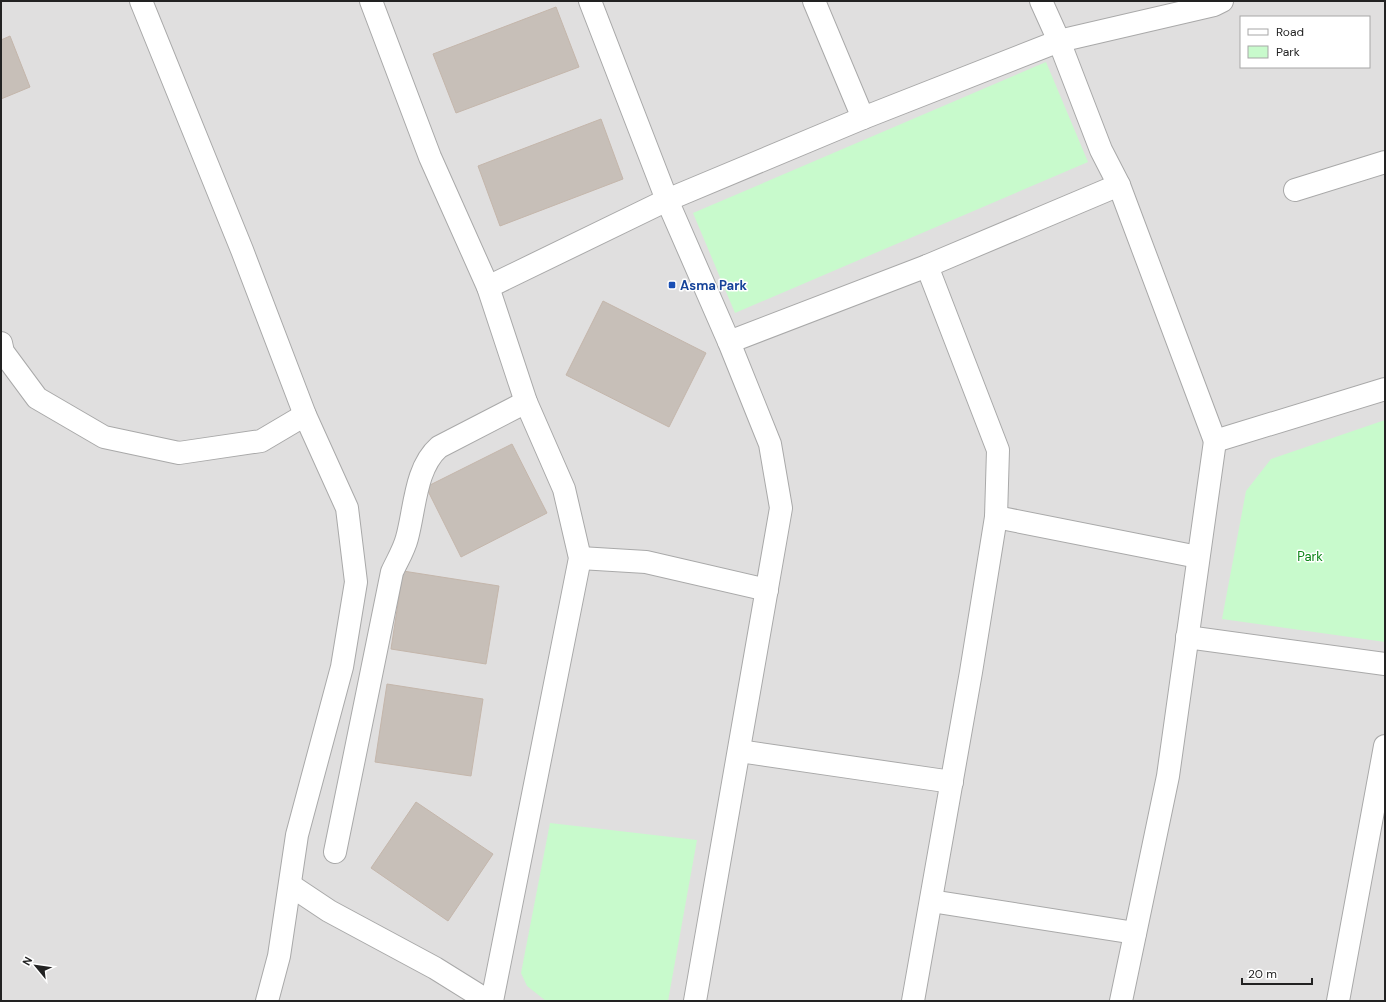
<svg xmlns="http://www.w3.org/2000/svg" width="1386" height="1002" font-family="'DM Sans',sans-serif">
	<rect width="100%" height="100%" fill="#f2efe9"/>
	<!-- residential -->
	<path fill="#e0dfdf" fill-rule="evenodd" d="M1 1H1385V1001H1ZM1241 17H1369V67H1241Z"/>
	<!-- park -->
	<g fill="#c8facc">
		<polygon points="1046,62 1088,162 735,313 693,213"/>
		<polygon points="1385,420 1385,642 1222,619 1246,491 1271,459"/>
		<polygon points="550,823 697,840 668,1001 546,1001 527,986 521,973"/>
	</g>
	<!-- building -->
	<g fill="#c7bfb8" stroke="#c4b6ab">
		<polygon points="556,7 579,67 456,113 433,54"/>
		<polygon points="10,36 30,87 1,99 1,40"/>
		<polygon points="601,119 623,179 500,226 478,166"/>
		<polygon points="603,301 706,353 669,427 566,375"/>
		<polygon points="512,444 547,513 461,557 426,487"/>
		<polygon points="403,571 499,586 486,664 391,649"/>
		<polygon points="387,684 483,699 471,776 375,762"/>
		<polygon points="416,802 493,854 448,921 371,868"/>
	</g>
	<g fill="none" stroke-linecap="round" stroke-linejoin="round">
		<defs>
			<g id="minor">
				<polyline points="141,1 242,250 305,415 347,508 356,582 342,667 297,835 279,956 267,1001"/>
				<polyline points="371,1 430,157 488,287 526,402 564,489 580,558 492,1001"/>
				<polyline points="590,1 667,200 729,342 770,444 781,508 695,1001"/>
				<polyline points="814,1 863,118"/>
				<polyline points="1041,1 1059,41 1101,150 1119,185 1215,441 1385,389"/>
				<polyline points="1295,190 1385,162"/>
				<polyline points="488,287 667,200 863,118 1059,41 1214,5 1222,1"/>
				<polyline points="729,342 927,266 1119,185"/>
				<polyline points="1,343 3,352 37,398 104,437 179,453 261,441 305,415"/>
				<polyline points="996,517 1198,557"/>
				<polyline points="580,558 646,562 767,590"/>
				<polyline points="1187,637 1385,664"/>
				<polyline points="739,751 952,782"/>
				<path d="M335 852 392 572C397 561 404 550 407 538 415 509 415 468 439 447L526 402"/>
				<polyline points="290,885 329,911 435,968 488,1001"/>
				<polyline points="931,901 1135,933"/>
				<polyline points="913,1001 971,672 996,517 998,450 927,266"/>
				<polyline points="1121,1001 1168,776 1215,441"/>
				<polyline points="1338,1001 1385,746"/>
			</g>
		</defs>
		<!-- minor casing -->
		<use href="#minor" stroke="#a9a9a9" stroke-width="24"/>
		<!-- minor -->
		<use href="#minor" stroke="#fff" stroke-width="22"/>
	</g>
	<!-- markers -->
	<rect fill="#1a4fb4" stroke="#fff" stroke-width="1.5" x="668" y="281" width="8" height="8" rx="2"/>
	<g text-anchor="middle" stroke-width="3" stroke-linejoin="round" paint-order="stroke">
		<!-- transit labels -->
		<g font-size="13" font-weight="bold" fill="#164399" stroke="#fff" text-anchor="start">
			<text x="680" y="290">Asma Park</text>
		</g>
		<!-- park labels -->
		<g font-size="13" fill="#0c8416" stroke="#fff">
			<text x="1310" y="561">Park</text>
		</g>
	</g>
	<!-- border -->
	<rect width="1386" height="1002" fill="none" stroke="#222222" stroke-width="4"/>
	<!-- legend -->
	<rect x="1240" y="16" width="130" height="52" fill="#ffffff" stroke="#a7a7a7"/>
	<rect x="1248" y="29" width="20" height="6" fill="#ffffff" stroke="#a7a7a7"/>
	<text x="1276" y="36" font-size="12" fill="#222222">Road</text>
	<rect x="1248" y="46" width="20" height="12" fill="#c8facc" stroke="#a7a7a7"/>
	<text x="1276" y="56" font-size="12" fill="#222222">Park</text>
	<!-- north arrow -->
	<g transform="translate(36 966) rotate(299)" stroke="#ffffff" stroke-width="3" paint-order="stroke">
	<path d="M0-3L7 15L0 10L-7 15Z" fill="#222222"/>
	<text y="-6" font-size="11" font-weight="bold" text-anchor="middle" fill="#222222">N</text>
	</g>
	<!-- scale -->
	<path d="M1242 978v6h70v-6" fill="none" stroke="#222222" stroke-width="2"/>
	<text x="1248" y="978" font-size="12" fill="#222222" stroke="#ffffff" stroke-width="3" paint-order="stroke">20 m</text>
</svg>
